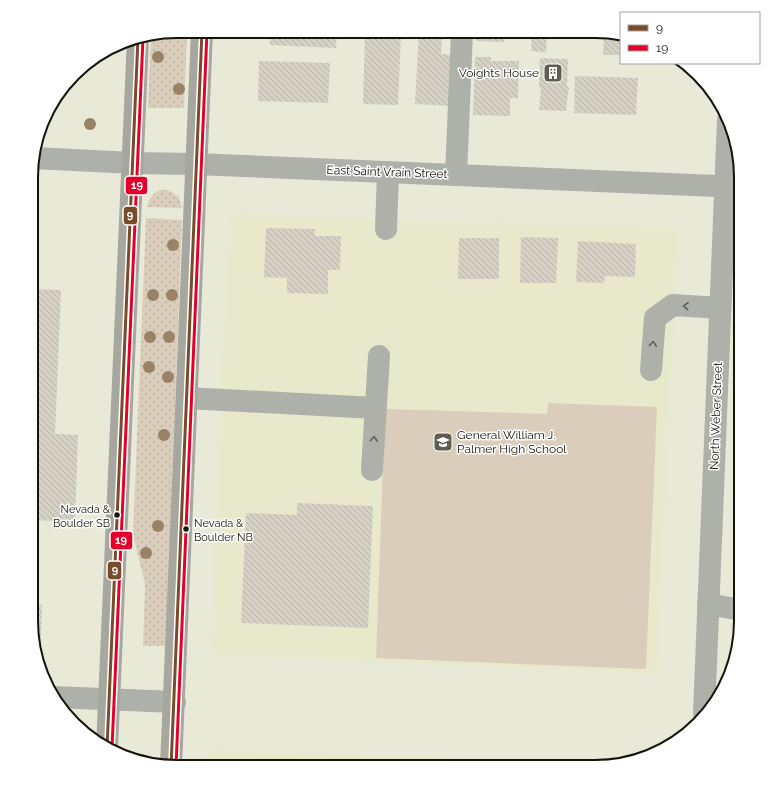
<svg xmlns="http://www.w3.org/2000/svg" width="772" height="798" font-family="Raleway,sans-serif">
	<defs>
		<pattern id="grass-dots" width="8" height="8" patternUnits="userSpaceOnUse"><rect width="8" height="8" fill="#dbcdbb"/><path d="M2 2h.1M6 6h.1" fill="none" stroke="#bbaf9f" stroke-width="1.8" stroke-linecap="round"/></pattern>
		<pattern id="building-back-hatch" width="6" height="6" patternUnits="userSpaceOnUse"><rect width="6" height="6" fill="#d5d2c5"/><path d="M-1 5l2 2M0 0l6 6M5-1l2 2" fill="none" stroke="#b6b3a8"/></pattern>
	</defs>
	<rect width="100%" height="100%" fill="#e9e9d8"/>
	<!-- built -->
	<g fill="#e8e8ca">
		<polygon points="229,215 678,229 656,673 211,654"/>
		<polygon points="207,751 617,764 604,767 206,767"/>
	</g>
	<!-- grass -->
	<g fill="url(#grass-dots)">
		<polygon points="177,31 187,31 184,108 148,108 151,35"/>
		<path d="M163 189 172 192 179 197 182 208 147 207C150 197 153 193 163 189Z"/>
		<polygon points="146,218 182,220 166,646 143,646 145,584 133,535"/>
	</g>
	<!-- park -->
	<polygon fill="#dbcdbb" points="548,403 657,407 646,669 376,658 385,409 547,414"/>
	<!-- building -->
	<g fill="url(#building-back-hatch)">
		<polygon points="270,31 337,31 336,48 270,45"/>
		<polygon points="365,32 401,32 398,105 363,104"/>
		<polygon points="419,32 450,32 450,35 442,35 441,54 453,55 451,106 415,104"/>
		<polygon points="476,32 504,32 504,42 476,41"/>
		<polygon points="532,32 547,32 546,52 531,51"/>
		<polygon points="604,32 614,32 621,35 621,55 603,55"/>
		<polygon points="475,57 491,57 491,61 519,61 518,98 510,98 510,116 473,115"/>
		<polygon points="540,58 568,59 567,87 569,87 566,111 539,110 541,88 539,86"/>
		<polygon points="259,61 330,63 328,103 258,101"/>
		<polygon points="575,76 638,78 636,115 574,113"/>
		<polygon points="266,228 315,229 315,236 341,236 340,270 328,270 328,294 287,293 287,278 264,277"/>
		<polygon points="521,237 558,238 556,283 520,283"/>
		<polygon points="459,238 499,238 499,279 458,279"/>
		<polygon points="578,241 636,244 635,277 605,276 604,283 576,282"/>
		<polygon points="33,289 61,290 55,434 78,435 75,522 32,520"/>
		<polygon points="297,503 373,506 368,628 241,623 246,513 297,515"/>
		<polygon points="31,604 42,605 41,639 33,638 31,630"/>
		<polygon points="259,763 303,765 303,767 259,767"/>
	</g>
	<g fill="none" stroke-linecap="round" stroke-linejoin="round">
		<!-- minor -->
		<g stroke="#aeb1aa" stroke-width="22">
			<polyline points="34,158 133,163 196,164 741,187"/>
			<polyline points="456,175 462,32"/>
			<polyline points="386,229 388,172"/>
			<polyline points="651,370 655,318 673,305 720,308"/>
			<polyline points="187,398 375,408"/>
			<polyline points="372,470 379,356"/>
			<polyline points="708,604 741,610"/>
			<polyline points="53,697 175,702"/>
			<polyline points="704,713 728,120"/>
		</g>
		<!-- major -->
		<g stroke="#a6a89f" stroke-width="22">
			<polyline points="107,748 138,38"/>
			<polyline points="171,767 202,31"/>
		</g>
		<defs>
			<g id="bus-1">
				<polyline points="107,748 138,38"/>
				<polyline points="171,767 202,31"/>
			</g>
			<g id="bus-2">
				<polyline points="112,748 143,38"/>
				<polyline points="176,767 207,31"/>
			</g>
		</defs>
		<!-- bus-1 casing -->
		<use href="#bus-1" stroke="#fff" stroke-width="6"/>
		<!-- bus-2 casing -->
		<use href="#bus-2" stroke="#fff" stroke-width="6"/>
		<!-- bus-1 -->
		<use href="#bus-1" stroke="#7a4b2a" stroke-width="3"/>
		<!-- bus-2 -->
		<use href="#bus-2" stroke="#e4002b" stroke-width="3"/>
	</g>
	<!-- trees -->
	<g fill="#998367">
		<circle cx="158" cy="57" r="6"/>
		<circle cx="179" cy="89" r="6"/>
		<circle cx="90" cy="124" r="6"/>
		<circle cx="173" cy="245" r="6"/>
		<circle cx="153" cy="295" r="6"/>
		<circle cx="172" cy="295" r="6"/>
		<circle cx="150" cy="337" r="6"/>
		<circle cx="169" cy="337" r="6"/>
		<circle cx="149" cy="367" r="6"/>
		<circle cx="168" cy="377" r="6"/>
		<circle cx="164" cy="435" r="6"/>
		<circle cx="158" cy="526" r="6"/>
		<circle cx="146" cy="553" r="6"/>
	</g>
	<!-- one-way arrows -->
	<defs><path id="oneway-chevron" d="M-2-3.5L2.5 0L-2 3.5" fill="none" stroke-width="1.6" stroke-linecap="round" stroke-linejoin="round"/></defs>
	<g stroke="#62625a">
		<use href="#oneway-chevron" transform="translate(686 306) rotate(-177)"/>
		<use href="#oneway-chevron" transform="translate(653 344) rotate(-86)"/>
		<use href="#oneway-chevron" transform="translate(374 439) rotate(-87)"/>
	</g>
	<!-- icons -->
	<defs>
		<symbol id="building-square" viewBox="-11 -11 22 22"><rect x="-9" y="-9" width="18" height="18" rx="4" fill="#5f5f51" stroke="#fff"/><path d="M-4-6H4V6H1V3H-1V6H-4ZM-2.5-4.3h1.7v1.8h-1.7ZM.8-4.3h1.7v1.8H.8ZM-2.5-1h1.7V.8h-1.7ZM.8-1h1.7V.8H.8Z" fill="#fff"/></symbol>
		<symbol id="school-square" viewBox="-11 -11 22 22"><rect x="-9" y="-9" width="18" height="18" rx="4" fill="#5f5f51" stroke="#fff"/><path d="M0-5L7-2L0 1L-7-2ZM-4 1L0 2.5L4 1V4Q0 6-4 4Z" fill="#fff"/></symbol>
	</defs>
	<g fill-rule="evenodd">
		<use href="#building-square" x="542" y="62" width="22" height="22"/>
		<use href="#school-square" x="432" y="431" width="22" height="22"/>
	</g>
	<!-- markers -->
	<g fill="#151409" stroke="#fff" stroke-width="1.5">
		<circle cx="117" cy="515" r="3.5"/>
		<circle cx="186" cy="529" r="3.5"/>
	</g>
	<g text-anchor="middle" stroke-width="3" stroke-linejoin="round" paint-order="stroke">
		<!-- bus labels -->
		<g font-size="11" fill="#151409" stroke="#fff" text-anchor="end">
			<text x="110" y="513">Nevada &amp;<tspan x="110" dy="14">Boulder SB</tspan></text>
			<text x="194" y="527" text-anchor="start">Nevada &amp;<tspan x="194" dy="14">Boulder NB</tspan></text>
		</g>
		<!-- poi labels -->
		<g font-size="12" fill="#151409" stroke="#fff" text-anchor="end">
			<text x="539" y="77">Voights House</text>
			<text x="457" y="439" text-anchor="start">General William J.<tspan x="457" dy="14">Palmer High School</tspan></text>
		</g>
		<!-- street labels -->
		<g font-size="12" fill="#151409" stroke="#fff">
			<text transform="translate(387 172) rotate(2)" y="4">East Saint Vrain Street</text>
			<text transform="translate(716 416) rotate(-88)" y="4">North Weber Street</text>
		</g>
	</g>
	<!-- crop -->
	<path d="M0 0H772V798H0ZM177 38H595A139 139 0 0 1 734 177V621A139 139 0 0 1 595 760H177A139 139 0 0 1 38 621V177A139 139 0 0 1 177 38Z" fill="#fff" fill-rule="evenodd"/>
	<path fill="none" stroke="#151409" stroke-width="2" d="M177 38H595A139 139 0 0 1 734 177V621A139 139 0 0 1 595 760H177A139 139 0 0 1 38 621V177A139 139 0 0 1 177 38Z"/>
	<g stroke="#fff" stroke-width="1.5">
		<rect x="125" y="176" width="23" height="19" rx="4" fill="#e4002b"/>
		<rect x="123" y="206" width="15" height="19" rx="4" fill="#7a4b2a"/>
		<rect x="110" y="531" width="23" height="19" rx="4" fill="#e4002b"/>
		<rect x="107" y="561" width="15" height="19" rx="4" fill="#7a4b2a"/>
	</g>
	<g font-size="11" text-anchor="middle" font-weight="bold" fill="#fff">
		<text x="137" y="189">19</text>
		<text x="130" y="219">9</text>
		<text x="121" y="544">19</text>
		<text x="115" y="574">9</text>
	</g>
	<!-- legend -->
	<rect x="620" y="12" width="140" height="52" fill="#ffffff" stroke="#a1a19d"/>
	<rect x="628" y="25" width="20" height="6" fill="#7a4b2a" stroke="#a1a19d"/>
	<text x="656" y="32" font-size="12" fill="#151409">9</text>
	<rect x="628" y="45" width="20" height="6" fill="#e4002b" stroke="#a1a19d"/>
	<text x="656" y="52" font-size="12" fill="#151409">19</text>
</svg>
